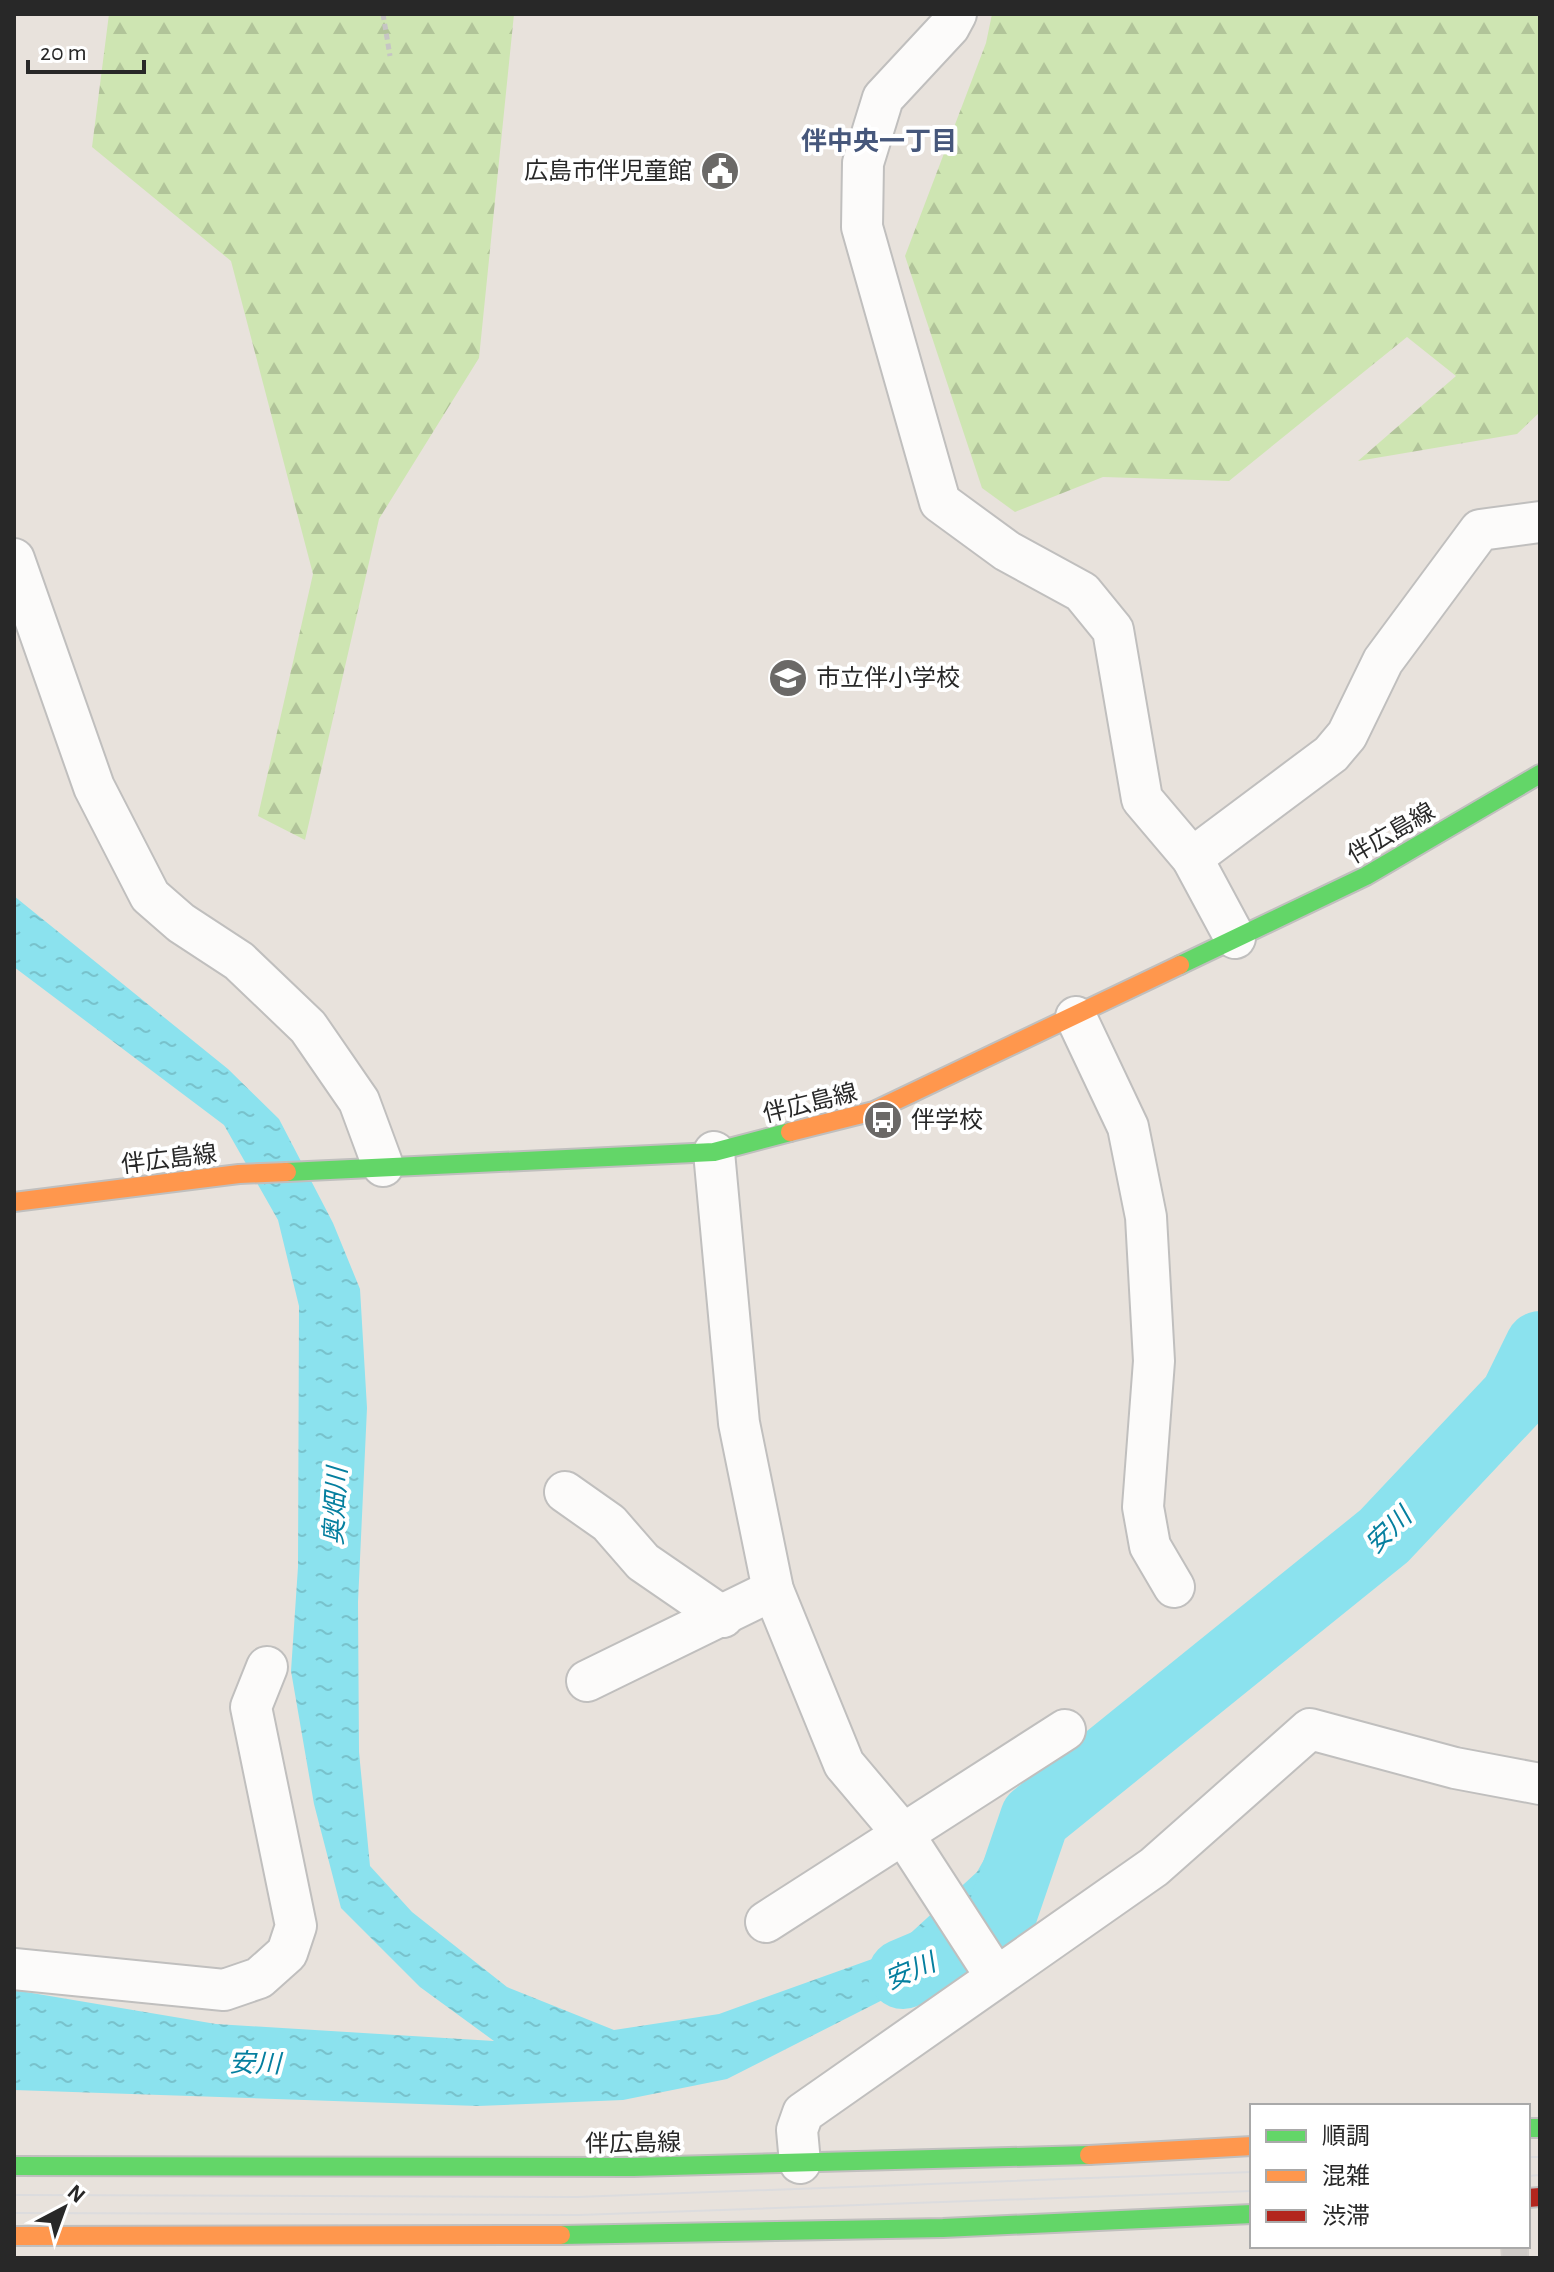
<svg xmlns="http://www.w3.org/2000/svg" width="1554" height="2272" font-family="'Alegreya Sans','Noto Sans JP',sans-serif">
	<defs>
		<pattern id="forest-firs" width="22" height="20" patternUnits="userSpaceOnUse" patternTransform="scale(2)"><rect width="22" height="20" fill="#cee5b2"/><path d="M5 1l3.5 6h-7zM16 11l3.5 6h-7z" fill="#b1c499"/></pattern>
		<pattern id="water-ripples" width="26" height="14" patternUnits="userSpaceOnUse" patternTransform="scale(2)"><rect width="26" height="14" fill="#8be2ee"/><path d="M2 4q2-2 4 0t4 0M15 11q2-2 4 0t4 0" fill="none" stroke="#78c2cc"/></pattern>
	</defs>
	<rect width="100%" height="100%" fill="#e8e2dc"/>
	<!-- forest -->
	<g fill="url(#forest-firs)">
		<polygon points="109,14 514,14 479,358 379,519 305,840 258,816 313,574 231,261 92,147"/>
		<polygon points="992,14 1540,14 1540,412 1517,434 1358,461 1456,376 1407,337 1229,481 1103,477 1015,512 982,488 905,256 986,43"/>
	</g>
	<!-- water -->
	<g fill="url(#water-ripples)">
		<polygon points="14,896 228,1069 279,1119 333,1223 360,1289 367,1408 358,1602 359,1752 370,1866 412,1912 507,1987 614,2030 719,2014 889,1953 977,1872 1007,1819 1052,1837 1024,1909 914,1984 727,2079 623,2100 478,2106 14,2090 14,1990 216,2024 494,2041 420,1987 341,1908 314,1804 291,1671 298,1567 299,1306 278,1220 224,1125 14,967"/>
		<polygon points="1540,1319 1540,1392 1523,1417 1492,1393"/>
	</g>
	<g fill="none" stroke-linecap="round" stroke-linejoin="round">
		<!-- river -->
		<polyline stroke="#8be2ee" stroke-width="70" points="903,1974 995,1935 1035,1818 1384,1536 1515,1397 1540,1346"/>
	</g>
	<!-- building -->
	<polygon fill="#cecac6" stroke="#d2cec9" stroke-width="2" points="1501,2246 1528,2246 1528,2258 1502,2258"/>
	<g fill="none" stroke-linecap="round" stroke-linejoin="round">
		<defs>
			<g id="street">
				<polyline points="956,14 949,27 883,98 863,163 862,227 940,502 1007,551 1082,592 1113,630 1142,799 1192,858 1235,938"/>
				<polyline points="14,559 94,787 150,896 181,923 239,961 308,1027 359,1101 383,1166"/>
				<polyline points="1192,858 1331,754 1347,735 1383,661 1480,530 1540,522"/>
				<polyline points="1076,1017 1128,1127 1146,1217 1154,1361 1143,1507 1150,1546 1174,1587"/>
				<polyline points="714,1152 739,1423 773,1590 844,1764 904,1835 996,1977"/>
				<polyline points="565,1492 609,1523 643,1562 723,1617"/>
				<polyline points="587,1681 773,1590"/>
				<polyline points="766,1922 1065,1730"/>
				<polyline points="14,1969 224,1990 259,1978 287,1953 296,1926 251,1707 267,1667"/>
				<polyline points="800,2163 797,2130 803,2113 1154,1867 1310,1729 1455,1768 1540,1784"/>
			</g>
			<g id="fast">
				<polyline points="1180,965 1366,876 1540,774"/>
				<polyline points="287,1172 714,1152 790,1132"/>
				<polyline points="1528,2128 1540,2128"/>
				<polyline points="14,2166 633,2167 1089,2155"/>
				<polyline points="561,2235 943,2228 1252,2214"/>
			</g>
			<g id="slow">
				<polyline points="790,1132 874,1111 1180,965"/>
				<polyline points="14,1202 239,1174 287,1172"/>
				<polyline points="1089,2155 1252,2146"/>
				<polyline points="14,2236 561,2235"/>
			</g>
			<polyline id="jam" points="1528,2198 1540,2197"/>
		</defs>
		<!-- street casing -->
		<use href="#street" stroke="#c0bfbe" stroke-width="44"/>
		<!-- fast casing -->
		<use href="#fast" stroke="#c0bfbe" stroke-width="22"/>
		<!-- slow casing -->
		<use href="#slow" stroke="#c0bfbe" stroke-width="22"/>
		<!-- jam casing -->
		<use href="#jam" stroke="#c0bfbe" stroke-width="22"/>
		<!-- path -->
		<polyline stroke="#c6c5c4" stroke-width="5" stroke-dasharray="6 4" stroke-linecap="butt" points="383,14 390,56"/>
		<!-- street -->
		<use href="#street" stroke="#fcfbfa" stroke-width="40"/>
		<!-- fast -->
		<use href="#fast" stroke="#63d668" stroke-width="18"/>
		<!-- slow -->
		<use href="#slow" stroke="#ff974d" stroke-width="18"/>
		<!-- jam -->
		<use href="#jam" stroke="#b3261e" stroke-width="18"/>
		<!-- tram -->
		<g stroke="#dcdcde" stroke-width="2">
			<polyline points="1528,2157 1540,2157"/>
			<polyline points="1528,2176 1540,2175"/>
			<polyline points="14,2195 577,2197 1252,2172"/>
			<polyline points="14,2213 579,2215 1252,2191"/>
		</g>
	</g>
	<!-- icons -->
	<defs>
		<symbol id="civic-disc" viewBox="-11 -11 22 22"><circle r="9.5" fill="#6b6967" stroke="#fff"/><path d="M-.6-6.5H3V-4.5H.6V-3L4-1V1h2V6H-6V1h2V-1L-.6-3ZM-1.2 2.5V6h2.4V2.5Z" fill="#fff"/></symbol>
		<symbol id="school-disc" viewBox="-11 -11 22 22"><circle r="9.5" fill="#6b6967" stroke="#fff"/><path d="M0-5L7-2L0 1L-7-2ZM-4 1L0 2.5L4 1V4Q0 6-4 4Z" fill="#fff"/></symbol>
		<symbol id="bus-disc" viewBox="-11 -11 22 22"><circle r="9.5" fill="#6b6967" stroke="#fff"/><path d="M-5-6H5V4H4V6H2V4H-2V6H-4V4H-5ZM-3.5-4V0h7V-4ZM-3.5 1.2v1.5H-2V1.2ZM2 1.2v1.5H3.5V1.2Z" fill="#fff"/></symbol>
	</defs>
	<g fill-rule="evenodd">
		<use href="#civic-disc" x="698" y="149" width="44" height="44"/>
		<use href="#school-disc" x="766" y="656" width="44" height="44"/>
		<use href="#bus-disc" x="861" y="1098" width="44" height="44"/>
	</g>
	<g text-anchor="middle" stroke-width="8" stroke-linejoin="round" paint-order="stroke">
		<!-- poi labels -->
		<g font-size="24" fill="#282828" stroke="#fff" text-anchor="start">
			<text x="692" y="179" text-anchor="end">広島市伴児童館</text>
			<text x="816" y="686">市立伴小学校</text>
			<text x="911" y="1128">伴学校</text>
		</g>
		<!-- street labels -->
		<g font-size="24" fill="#282828" stroke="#fff">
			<text transform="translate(1391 833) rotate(-30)" y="8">伴広島線</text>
			<text transform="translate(810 1103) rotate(-14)" y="8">伴広島線</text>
			<text transform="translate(169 1159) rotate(-7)" y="8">伴広島線</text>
			<text transform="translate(633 2143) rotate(-1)" y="8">伴広島線</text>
		</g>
		<!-- neighbourhood labels -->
		<g font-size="26" font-weight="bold" fill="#46577b" stroke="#fff">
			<text x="879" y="150">伴中央一丁目</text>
		</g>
		<!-- water labels -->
		<g font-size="26" font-style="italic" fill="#057f9f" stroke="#fff">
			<text transform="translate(335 1506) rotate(-87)" y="9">奥畑川</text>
			<text transform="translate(1388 1530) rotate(-44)" y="9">安川</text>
			<text transform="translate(910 1971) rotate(-23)" y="9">安川</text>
			<text transform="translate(255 2063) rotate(1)" y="9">安川</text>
		</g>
	</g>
	<!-- border -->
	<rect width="1554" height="2272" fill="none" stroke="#282828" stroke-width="32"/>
	<!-- legend -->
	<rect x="1250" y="2104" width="280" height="144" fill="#ffffff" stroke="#a9a9a9" stroke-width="2"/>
	<rect x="1266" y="2130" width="40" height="12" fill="#63d668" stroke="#a9a9a9" stroke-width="2"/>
	<text x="1322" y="2144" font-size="24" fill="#282828">順調</text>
	<rect x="1266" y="2170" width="40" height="12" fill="#ff974d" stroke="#a9a9a9" stroke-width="2"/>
	<text x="1322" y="2184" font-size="24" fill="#282828">混雑</text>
	<rect x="1266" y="2210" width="40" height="12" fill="#b3261e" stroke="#a9a9a9" stroke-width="2"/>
	<text x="1322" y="2224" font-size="24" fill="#282828">渋滞</text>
	<!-- north arrow -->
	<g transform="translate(64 2208) rotate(41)" stroke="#ffffff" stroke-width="6" paint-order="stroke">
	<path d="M0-6L14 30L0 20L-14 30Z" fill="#282828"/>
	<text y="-12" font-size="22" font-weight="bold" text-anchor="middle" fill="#282828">N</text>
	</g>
	<!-- scale -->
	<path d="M28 60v12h116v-12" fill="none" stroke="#282828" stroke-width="4"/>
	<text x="40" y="60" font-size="24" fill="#282828" stroke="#ffffff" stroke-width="6" paint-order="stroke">20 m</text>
</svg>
